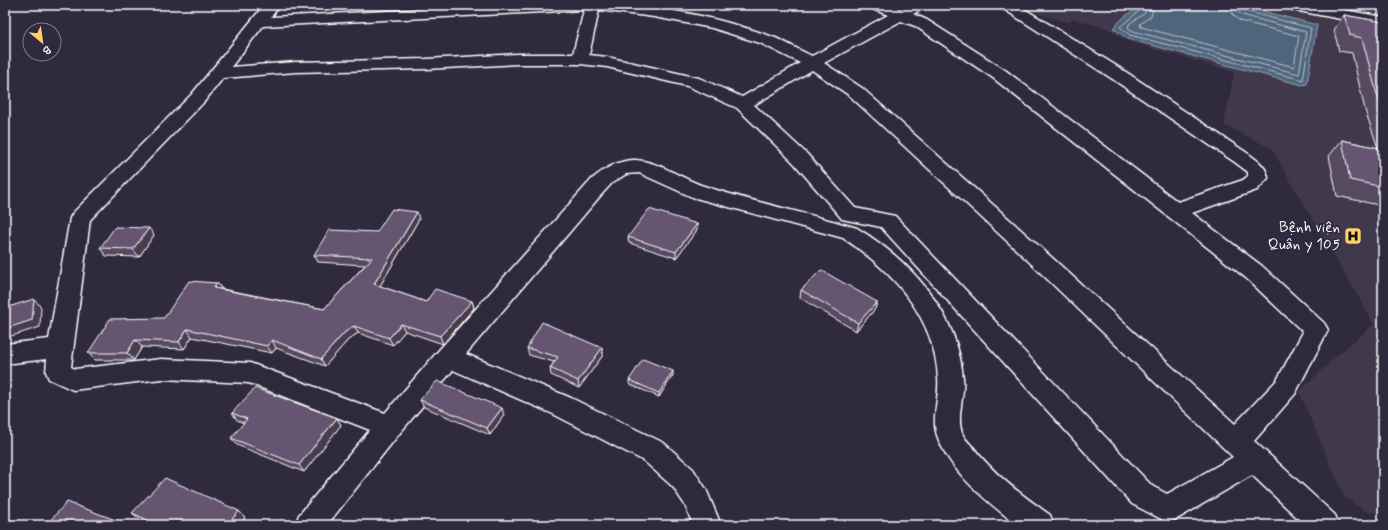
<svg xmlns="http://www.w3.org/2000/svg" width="1388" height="530" font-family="Mynerve,sans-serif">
	<rect width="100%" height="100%" fill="#2f2a3d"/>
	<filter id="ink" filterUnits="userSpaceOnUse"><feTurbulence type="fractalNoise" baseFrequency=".025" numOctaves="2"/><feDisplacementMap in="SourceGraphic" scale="8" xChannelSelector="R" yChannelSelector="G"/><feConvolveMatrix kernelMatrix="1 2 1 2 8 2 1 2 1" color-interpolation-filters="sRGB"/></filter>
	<g filter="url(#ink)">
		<!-- built -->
		<polygon fill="#3f374c" points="1021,5 1383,5 1383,513 1367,512 1344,497 1299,392 1336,356 1374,324 1271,148 1224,125 1234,72 1127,41 1107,28 1073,19 1070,23 1033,12"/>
		<!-- water -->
		<polygon fill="#50657c" stroke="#96a3b0" points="1142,5 1238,5 1317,25 1307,84 1302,85 1128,39 1113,28 1124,17"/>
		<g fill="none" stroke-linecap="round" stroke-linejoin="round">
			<!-- shore -->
			<g stroke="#b9c1cb" stroke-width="1">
				<polyline points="1143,5 1140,10 1120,27 1130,35 1303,80 1311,28 1245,11 1241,5"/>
				<polyline points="1148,5 1145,13 1129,24 1128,28 1133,31 1299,74 1306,32 1242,15 1237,11 1236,5"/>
				<polyline points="1154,5 1151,16 1140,24 1141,27 1294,67 1299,36 1240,21 1233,15 1230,5"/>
			</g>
			<defs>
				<g id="minor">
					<path d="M264 5H280L271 17 503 5H633C679 10 726 20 770 36 785 41 798 50 812 56L888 15 870 8 867 5H889L900 9 908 5H927L924 8 913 14 927 20 1005 70 1178 202 1243 180 1248 176V172L1236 163 1111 78 1002 8 999 5H1018L1123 70 1250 155C1259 162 1266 166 1268 178L1257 190 1192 213 1262 266 1324 323 1328 330 1295 394 1254 441 1335 515 1339 525H1305L1252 475 1177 519 1167 522 1132 504 881 227 842 219 793 162 737 108 687 86 607 67 580 64H518L426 69 296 72 223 78 204 102 90 220 71 367 75 369 161 359 250 363 385 413 439 350 592 179C604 169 619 159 636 160 661 162 683 180 707 187 756 203 808 213 857 228 911 261 958 313 963 378 965 396 956 416 962 433 964 438 969 443 973 447 994 475 1022 495 1050 515L1054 525H1017C989 503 951 473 938 438 930 419 940 398 938 378 935 317 892 270 843 238L692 197 639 173 626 174 612 183 601 195 466 354 571 398 664 443 693 469 706 489 721 525H693L685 505 673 487 644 461 553 414 453 370 399 434 327 525H295L299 515 370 430 249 383 161 379 73 390 49 379 46 372 47 359 5 364V344L49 339 70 218 73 213 192 94ZM584 10 573 54H518L426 59 296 62 231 67 263 26ZM599 10 654 17 712 28 760 43 800 63 742 97 699 78 607 57 589 55ZM901 21 915 26 993 78 1246 278 1303 332 1277 380 1235 424 1038 245 862 88 824 63ZM812 70 850 96 1022 255 1233 457 1167 494 1152 486 895 216 855 208 807 154 754 105Z"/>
					<polygon points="1285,5 1317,5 1383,17 1383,27 1293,10 1288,8"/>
				</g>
			</defs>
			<!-- minor casing -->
			<use href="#minor" stroke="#fff" stroke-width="3"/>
			<!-- minor -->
			<use href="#minor" fill="#2f2a3d" fill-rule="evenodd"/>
		</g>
		<!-- wall -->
		<g fill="#574960" stroke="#fff">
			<polygon points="1344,15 1383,22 1383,206 1337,196 1329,156 1342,140 1378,148 1365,110 1352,53 1339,51 1334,30"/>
			<polygon points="419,219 380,286 426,302 472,301 474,308 443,344 405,331 393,345 358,333 348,340 325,366 276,348 272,353 192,337 184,349 142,347 134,360 95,360 88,353 164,318 217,283 222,289 324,309 365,265 318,262 314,255 377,232"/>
			<polygon points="697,224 697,230 676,258 629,243 628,237"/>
			<polygon points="154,235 139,257 106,256 100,248"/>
			<polygon points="801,290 877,302 875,309 856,331 800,298"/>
			<polygon points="527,348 603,355 579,388 551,375 550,368 554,362 529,355"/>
			<polygon points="673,375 659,397 629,384 629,380"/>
			<polygon points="420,400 504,415 490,435 424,407"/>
			<polygon points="232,413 337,418 341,425 304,472 237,445 231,438 244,423 237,420"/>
			<polygon points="239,511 245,518 239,525 152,525 140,519 132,513"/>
		</g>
		<!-- shaded-wall -->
		<g fill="#473c4e" stroke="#fff">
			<polygon points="417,212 419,219 377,291 374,284"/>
			<polygon points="697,224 697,230 676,258 676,252"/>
			<polygon points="149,228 154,235 139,257 133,249"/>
			<polygon points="217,283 222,290 214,288"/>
			<polygon points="34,299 41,307 40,327 5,338 5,329"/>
			<polygon points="472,301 474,308 443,344 440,336"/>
			<polygon points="877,302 875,309 856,331 858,323"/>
			<polygon points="401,324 405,331 393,345 389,338"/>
			<polygon points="354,326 358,333 348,340 325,366 321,359 345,332"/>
			<polygon points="187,329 192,337 184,349 179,342"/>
			<polygon points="135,340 142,347 134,360 127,353"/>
			<polygon points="272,340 276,348 272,353 267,346"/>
			<polygon points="602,348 603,355 579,388 578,381"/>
			<polygon points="673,371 673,375 659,397 659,393"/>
			<polygon points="502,408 504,415 490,435 487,428"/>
			<polygon points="337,418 341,425 304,472 299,465"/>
			<polygon points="239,511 245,518 239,525 227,525"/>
		</g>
		<!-- building -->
		<g fill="#655570" stroke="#fff">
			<polygon points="1344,15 1383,22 1383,110 1377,95 1362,38 1350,35"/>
			<polygon points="1342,140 1383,149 1383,187 1350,180"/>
			<polygon points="392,209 417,212 374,284 426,302 435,289 472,301 440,336 401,324 389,338 354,326 345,332 321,359 272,340 267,346 187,329 179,342 135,340 127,353 88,353 110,319 164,318 189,281 217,283 214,288 324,309 372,258 314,255 329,230 377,232"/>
			<polygon points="649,209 697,224 676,252 628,237"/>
			<polygon points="115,227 149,228 133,249 100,248"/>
			<polygon points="821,270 877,302 858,323 801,290"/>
			<polygon points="34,299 32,320 5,329 5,308"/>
			<polygon points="542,322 602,348 578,381 550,368 558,357 527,348"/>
			<polygon points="643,359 673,371 659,393 629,380"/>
			<polygon points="437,381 502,408 487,428 420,400"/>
			<polygon points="255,388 337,418 299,465 231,438 247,419 232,413"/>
			<polygon points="165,478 239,511 227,525 159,525 132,513"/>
			<polygon points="67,502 129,525 46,525"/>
		</g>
	</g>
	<!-- icons -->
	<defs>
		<symbol id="hospital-square" viewBox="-11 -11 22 22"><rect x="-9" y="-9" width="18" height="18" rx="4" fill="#ffd166" stroke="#2f2a3d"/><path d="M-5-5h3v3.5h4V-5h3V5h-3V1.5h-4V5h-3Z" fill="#111"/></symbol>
	</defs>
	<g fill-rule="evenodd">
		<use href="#hospital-square" x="1343" y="226" width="20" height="20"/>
	</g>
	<g text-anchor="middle" stroke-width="3.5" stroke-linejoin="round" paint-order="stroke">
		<!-- poi labels -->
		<g font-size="15" fill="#fff" stroke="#2f2a3d" text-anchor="end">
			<text x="1340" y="232">Bệnh viện<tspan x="1340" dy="17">Quân y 105</tspan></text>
		</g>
	</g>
	<!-- margin -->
	<rect width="1388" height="530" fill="none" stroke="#2f2a3d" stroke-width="20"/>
	<rect x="10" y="10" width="1368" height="510" fill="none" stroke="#fff" stroke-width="1.5" filter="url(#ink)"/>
	<!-- north arrow -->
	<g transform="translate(42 42) rotate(151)"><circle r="19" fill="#2f2a3d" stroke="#827f8b"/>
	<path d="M0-3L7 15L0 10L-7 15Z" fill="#ffd166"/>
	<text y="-6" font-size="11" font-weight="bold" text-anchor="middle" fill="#ffffff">B</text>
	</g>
</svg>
